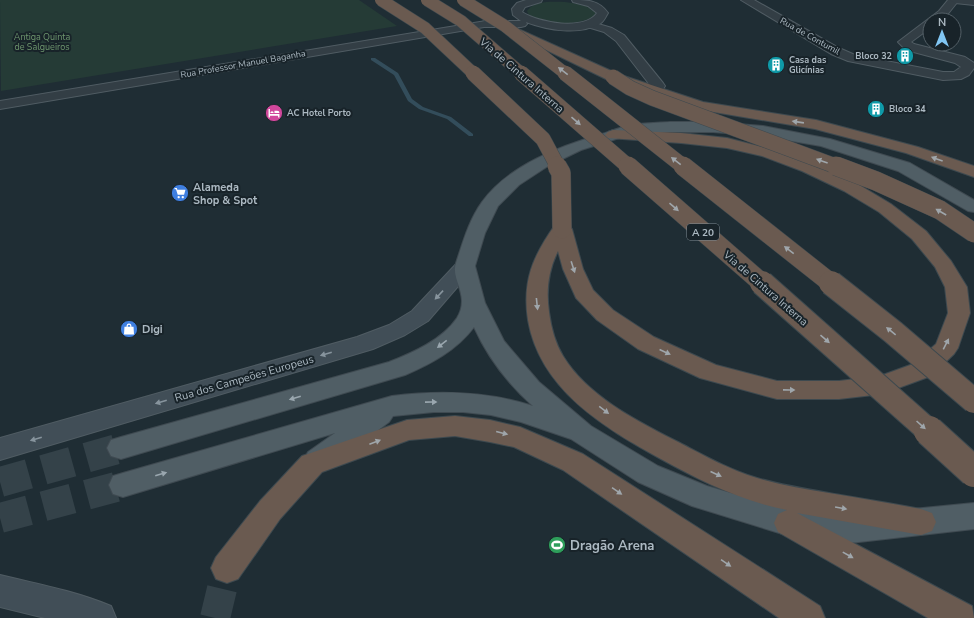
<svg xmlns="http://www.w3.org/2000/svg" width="974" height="618" font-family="'Nunito Sans',sans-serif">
	<rect width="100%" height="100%" fill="#1f2d34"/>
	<!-- green -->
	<g fill="#253b36">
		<polygon points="0,0 359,0 397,26 1,91"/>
		<path d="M565 2 585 5 595 12V16C583 25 533 29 527 11 535 0 553 2 565 2Z"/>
	</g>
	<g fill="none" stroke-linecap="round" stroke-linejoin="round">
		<!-- stream -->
		<polygon fill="#334d5b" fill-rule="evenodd" points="371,58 375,58 398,73 412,99 423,107 451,117 473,134 473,136 469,136 447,119 419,109 408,101 394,75 371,60"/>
		<!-- primary-tunnel -->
		<g stroke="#344249" stroke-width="30" stroke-dasharray="30 15" stroke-linecap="butt">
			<polyline points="0,482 121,448"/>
			<polyline points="0,518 123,485"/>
		</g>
		<!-- motorway-tunnel -->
		<polyline stroke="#344249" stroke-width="30" stroke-dasharray="30 15" stroke-linecap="butt" points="215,618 227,568"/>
		<defs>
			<g id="minor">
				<polygon points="741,0 754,0 839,48 855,55 943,72 954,72 961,67 955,63 906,50 898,42 939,11 948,0 959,0 947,15 940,20 930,20 930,28 911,42 914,44 965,57 974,63 974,68 969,75 961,79 943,80 848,61 831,54"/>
				<polygon points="486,21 490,22 492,24 490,26 0,109 0,101"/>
				<polygon points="588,21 612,28 624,35 663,83 665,86 663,89 658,90 653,89 616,41 604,32 584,26 582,24 584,22"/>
			</g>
			<g id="tertiary">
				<path d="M526 0H542L541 2 525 7 522 12C539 23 584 31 597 13L588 6 573 2 572 0C587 0 599 0 608 13 606 16 604 21 601 23 580 36 547 30 526 22L527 24 525 26 521 27H486L482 26 480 24 482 22 486 21H521L513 15 512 9 517 3Z"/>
				<polygon points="950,0 974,0 974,5 955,3"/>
			</g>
			<g id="secondary">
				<polygon points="465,260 472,262 475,266 472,270 428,321 405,335 373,349 0,460 0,438 357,337 389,325 412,311 458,262"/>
				<path d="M0 575C37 584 75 591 111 606L116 618H45L0 607Z"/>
			</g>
			<path id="primary" d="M670 122H713L763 126 830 139 910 163 974 200V212L968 211 898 171 821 146 763 136 713 132H670L632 134 581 150 548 166 519 185 498 206 485 233 475 266 485 303 504 341 539 382 591 426 658 466 707 486 789 510 841 516 974 503V529L841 544 789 536 692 506 638 482 571 439 521 422 491 415 463 412H434L393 416 389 422 328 468 318 471 308 468 304 460 308 452 335 433 123 497 113 494 109 485 113 476 123 473 392 396C440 390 487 391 533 406 508 384 487 356 474 327 457 350 431 364 405 375L121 459 111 456 107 448 111 440 121 437 389 362C412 353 442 340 457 318 471 295 450 280 456 263 463 242 469 220 482 202 509 165 560 146 602 134 611 131 621 127 631 125 643 123 657 123 670 122Z"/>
			<g id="motorway">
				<polygon points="505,23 618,74 703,102 816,120 918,147 974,166 974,177 906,153 815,129 696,109 608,80 501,28 499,26 501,24"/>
				<path d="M613 130 681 133 727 138 774 150 814 163 856 183 891 204 926 231 951 261 967 287 970 313 958 348 954 354 931 376 882 394 839 399H777L700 378 638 349 597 320 576 298 563 269 558 251C548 271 546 291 549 312 551 327 555 343 563 356 588 397 639 422 680 443 705 456 730 470 757 478 781 485 805 489 829 493 859 498 890 503 921 509L932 513 936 522 932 531 921 535 797 513 972 606 974 618H928L778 532 774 523 778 514 787 510C741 501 701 481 661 459 605 428 540 390 528 320 522 281 533 256 555 225L562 223 569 225 572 229 583 269 593 290 613 310 654 337 716 365 777 381H839L880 376 913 364 936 344 948 313 945 287 935 267 912 239 879 212 844 191 802 171 762 156 727 148 681 143 608 138 605 135 608 132Z"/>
				<polygon points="455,416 490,420 520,427 583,454 820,606 825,618 779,618 563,470 514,447 490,442 455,436 409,440 322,472 280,519 238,579 227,583 216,579 211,568 216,557 260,501 302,456 407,420"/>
			</g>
		</defs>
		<!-- minor casing -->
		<use href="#minor" stroke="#505c63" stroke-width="2"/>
		<!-- tertiary casing -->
		<use href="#tertiary" stroke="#505c63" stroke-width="2"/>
		<!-- secondary casing -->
		<use href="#secondary" stroke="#505c63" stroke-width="2"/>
		<!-- primary casing -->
		<use href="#primary" stroke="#3f4a51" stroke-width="2"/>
		<!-- motorway casing -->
		<use href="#motorway" stroke="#3d494f" stroke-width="2"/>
		<!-- minor -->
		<use href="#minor" fill="#333e45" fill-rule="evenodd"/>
		<!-- tertiary -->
		<use href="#tertiary" fill="#333e45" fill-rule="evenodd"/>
		<!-- secondary -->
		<use href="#secondary" fill="#414e57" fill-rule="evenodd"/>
		<!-- primary -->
		<use href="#primary" fill="#505e65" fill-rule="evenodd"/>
		<!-- motorway -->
		<use href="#motorway" fill="#6a5a50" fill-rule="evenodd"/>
		<defs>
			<g id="motorway-bridge-far4">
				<polyline points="381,0 425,28 474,74"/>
				<polyline points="427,0 461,21 522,74"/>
				<polyline points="463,0 505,26 566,74"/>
			</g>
			<g id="motorway-bridge-far3">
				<polyline points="473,73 543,139 558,167"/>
				<polyline points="521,73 629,167"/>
				<polyline points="565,73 684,167"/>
				<polyline points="613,77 630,88 652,98 838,167"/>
			</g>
			<g id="motorway-bridge-far2">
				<polyline points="557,166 561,173 562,229"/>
				<polyline points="628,166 763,284"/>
				<polyline points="683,166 832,284"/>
				<polyline points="836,166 876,181 940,210 974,233"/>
			</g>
			<g id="motorway-bridge-far1">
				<polyline points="762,283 930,432"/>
				<polyline points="831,283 893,332 974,401"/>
			</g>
			<polyline id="motorway-bridge" points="929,431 974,472"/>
		</defs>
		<!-- motorway-bridge-far4 casing -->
		<use href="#motorway-bridge-far4" stroke="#3d494f" stroke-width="13" stroke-linecap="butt"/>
		<!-- motorway-bridge-far3 casing -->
		<use href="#motorway-bridge-far3" stroke="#3d494f" stroke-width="16" stroke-linecap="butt"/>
		<!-- motorway-bridge-far2 casing -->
		<use href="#motorway-bridge-far2" stroke="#3d494f" stroke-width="20" stroke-linecap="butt"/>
		<!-- motorway-bridge-far1 casing -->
		<use href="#motorway-bridge-far1" stroke="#3d494f" stroke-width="26" stroke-linecap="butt"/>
		<!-- motorway-bridge casing -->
		<use href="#motorway-bridge" stroke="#3d494f" stroke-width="32" stroke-linecap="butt"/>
		<!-- motorway-bridge-far4 -->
		<use href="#motorway-bridge-far4" stroke="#6a5a50" stroke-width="12"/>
		<!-- motorway-bridge-far3 -->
		<use href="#motorway-bridge-far3" stroke="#6a5a50" stroke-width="15"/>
		<!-- motorway-bridge-far2 -->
		<use href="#motorway-bridge-far2" stroke="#6a5a50" stroke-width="19"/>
		<!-- motorway-bridge-far1 -->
		<use href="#motorway-bridge-far1" stroke="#6a5a50" stroke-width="24"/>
		<!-- motorway-bridge -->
		<use href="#motorway-bridge" stroke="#6a5a50" stroke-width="30"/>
	</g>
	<!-- one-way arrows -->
	<defs><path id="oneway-solid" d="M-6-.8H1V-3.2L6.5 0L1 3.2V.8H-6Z"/></defs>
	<g fill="#9fa6ab">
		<use href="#oneway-solid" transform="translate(563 71) rotate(-142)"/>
		<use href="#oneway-solid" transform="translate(576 121) rotate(41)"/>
		<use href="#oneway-solid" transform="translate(798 122) rotate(-172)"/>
		<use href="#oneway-solid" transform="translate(937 159) rotate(-160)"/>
		<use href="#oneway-solid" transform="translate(676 161) rotate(-142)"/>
		<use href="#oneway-solid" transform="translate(822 161) rotate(-160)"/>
		<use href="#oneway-solid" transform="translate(674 207) rotate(41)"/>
		<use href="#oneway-solid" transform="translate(941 212) rotate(-150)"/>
		<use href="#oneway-solid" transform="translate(789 250) rotate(-142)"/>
		<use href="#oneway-solid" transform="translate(573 267) rotate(72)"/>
		<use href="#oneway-solid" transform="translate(537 304) rotate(84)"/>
		<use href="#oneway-solid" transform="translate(891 331) rotate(-141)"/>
		<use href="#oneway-solid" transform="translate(825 339) rotate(41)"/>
		<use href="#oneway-solid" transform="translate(946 344) rotate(-63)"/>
		<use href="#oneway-solid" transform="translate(665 352) rotate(25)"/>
		<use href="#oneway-solid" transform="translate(789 390) rotate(1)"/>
		<use href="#oneway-solid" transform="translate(604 410) rotate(37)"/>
		<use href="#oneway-solid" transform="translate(921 425) rotate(42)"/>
		<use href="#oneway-solid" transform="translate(502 433) rotate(14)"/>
		<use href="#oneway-solid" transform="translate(375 442) rotate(-21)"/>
		<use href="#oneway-solid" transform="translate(716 474) rotate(24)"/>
		<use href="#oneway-solid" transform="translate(617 491) rotate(34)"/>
		<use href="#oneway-solid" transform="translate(841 508) rotate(10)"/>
		<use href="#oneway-solid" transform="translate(848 555) rotate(29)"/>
		<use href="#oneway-solid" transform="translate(726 563) rotate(34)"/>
	</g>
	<g fill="#87949d">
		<use href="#oneway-solid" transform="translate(439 295) rotate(133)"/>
		<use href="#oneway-solid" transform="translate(326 354) rotate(164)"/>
		<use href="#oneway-solid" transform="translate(161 402) rotate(164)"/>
		<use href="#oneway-solid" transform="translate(36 439) rotate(164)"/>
	</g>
	<g fill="#9aa7af">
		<use href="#oneway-solid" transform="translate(442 344) rotate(142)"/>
		<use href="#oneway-solid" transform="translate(295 398) rotate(164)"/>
		<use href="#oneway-solid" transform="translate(431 402) rotate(-1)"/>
		<use href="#oneway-solid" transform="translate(161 474) rotate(-16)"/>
	</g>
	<!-- icons -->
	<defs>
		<symbol id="building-disc" viewBox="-11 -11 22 22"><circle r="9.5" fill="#0f9aa8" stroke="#182329"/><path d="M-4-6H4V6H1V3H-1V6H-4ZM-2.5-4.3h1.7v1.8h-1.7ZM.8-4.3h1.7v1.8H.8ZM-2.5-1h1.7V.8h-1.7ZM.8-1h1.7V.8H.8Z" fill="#fff"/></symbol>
		<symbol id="hotel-disc" viewBox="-11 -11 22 22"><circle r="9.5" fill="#d1479c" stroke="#182329"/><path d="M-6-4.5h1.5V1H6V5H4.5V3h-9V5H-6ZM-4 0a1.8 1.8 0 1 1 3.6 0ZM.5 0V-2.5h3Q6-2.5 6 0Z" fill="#fff"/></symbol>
		<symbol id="supermarket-disc" viewBox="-11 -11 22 22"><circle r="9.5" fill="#3f7fe0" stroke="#182329"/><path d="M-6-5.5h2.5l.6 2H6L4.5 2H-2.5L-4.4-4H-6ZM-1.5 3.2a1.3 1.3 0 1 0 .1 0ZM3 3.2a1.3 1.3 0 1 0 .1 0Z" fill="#fff"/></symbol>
		<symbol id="shop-disc" viewBox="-11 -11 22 22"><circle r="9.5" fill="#3f7fe0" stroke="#182329"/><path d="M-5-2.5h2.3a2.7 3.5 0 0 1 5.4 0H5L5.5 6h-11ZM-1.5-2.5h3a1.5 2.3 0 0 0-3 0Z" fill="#fff"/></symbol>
		<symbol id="stadium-disc" viewBox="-11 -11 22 22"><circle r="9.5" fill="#2e9e5b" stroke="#182329"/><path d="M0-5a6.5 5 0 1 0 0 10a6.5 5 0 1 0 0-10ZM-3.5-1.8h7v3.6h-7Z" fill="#fff"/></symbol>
	</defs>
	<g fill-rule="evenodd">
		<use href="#building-disc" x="895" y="46" width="20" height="20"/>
		<use href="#building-disc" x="766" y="55" width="20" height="20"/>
		<use href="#building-disc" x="866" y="99" width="20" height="20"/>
		<use href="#hotel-disc" x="264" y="103" width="20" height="20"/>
		<use href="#supermarket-disc" x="170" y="183" width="20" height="20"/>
		<use href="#shop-disc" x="119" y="319" width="20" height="20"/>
		<use href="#stadium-disc" x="547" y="535" width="20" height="20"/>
	</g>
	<g text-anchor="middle" stroke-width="4" stroke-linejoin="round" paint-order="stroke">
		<!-- far-street labels -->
		<g font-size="9" fill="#acb9c2" stroke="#182329">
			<text transform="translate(810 36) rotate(29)" y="3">Rua de Contumil</text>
			<text transform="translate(243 64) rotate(-10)" y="3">Rua Professor Manuel Baganha</text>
		</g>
		<!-- far-park labels -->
		<g font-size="9" fill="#6e966e" stroke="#182329">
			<text x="42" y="40">Antiga Quinta<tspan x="42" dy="10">de Salgueiros</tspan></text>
		</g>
		<!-- far-poi labels -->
		<g font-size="9" font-weight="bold" fill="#acb9c2" stroke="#182329" text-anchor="start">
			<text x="892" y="59" text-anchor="end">Bloco 32</text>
			<text x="789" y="63">Casa das<tspan x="789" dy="10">Glicínias</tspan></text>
			<text x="889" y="112">Bloco 34</text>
			<text x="287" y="116">AC Hotel Porto</text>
		</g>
		<!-- shield labels -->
		<rect fill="#182329" stroke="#808c94" stroke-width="1" x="687" y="224" width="32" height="16" rx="3"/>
		<g font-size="10" font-weight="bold" fill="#acb9c2">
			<text x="703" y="236">A 20</text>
		</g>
		<!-- street labels -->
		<g font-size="11" fill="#acb9c2" stroke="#182329">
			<text transform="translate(522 75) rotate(41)" y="4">Via de Cintura Interna</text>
			<text transform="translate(766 288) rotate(41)" y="4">Via de Cintura Interna</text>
			<text transform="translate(244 378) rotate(-16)" y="4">Rua dos Campeões Europeus</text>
		</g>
		<!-- poi labels -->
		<g font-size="11" font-weight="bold" fill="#acb9c2" stroke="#182329" text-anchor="start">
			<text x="193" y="191">Alameda<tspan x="193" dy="13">Shop &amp; Spot</tspan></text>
			<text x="142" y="333">Digi</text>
		</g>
		<!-- near-poi labels -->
		<g font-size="13" font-weight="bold" fill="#acb9c2" stroke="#182329" text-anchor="start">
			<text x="570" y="550">Dragão Arena</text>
		</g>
	</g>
	<!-- north arrow -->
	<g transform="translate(942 32)"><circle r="19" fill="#182329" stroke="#535f66"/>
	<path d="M0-3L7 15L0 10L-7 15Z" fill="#81c6f3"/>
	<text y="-6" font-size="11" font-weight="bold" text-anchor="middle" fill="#acb9c2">N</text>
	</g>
</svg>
